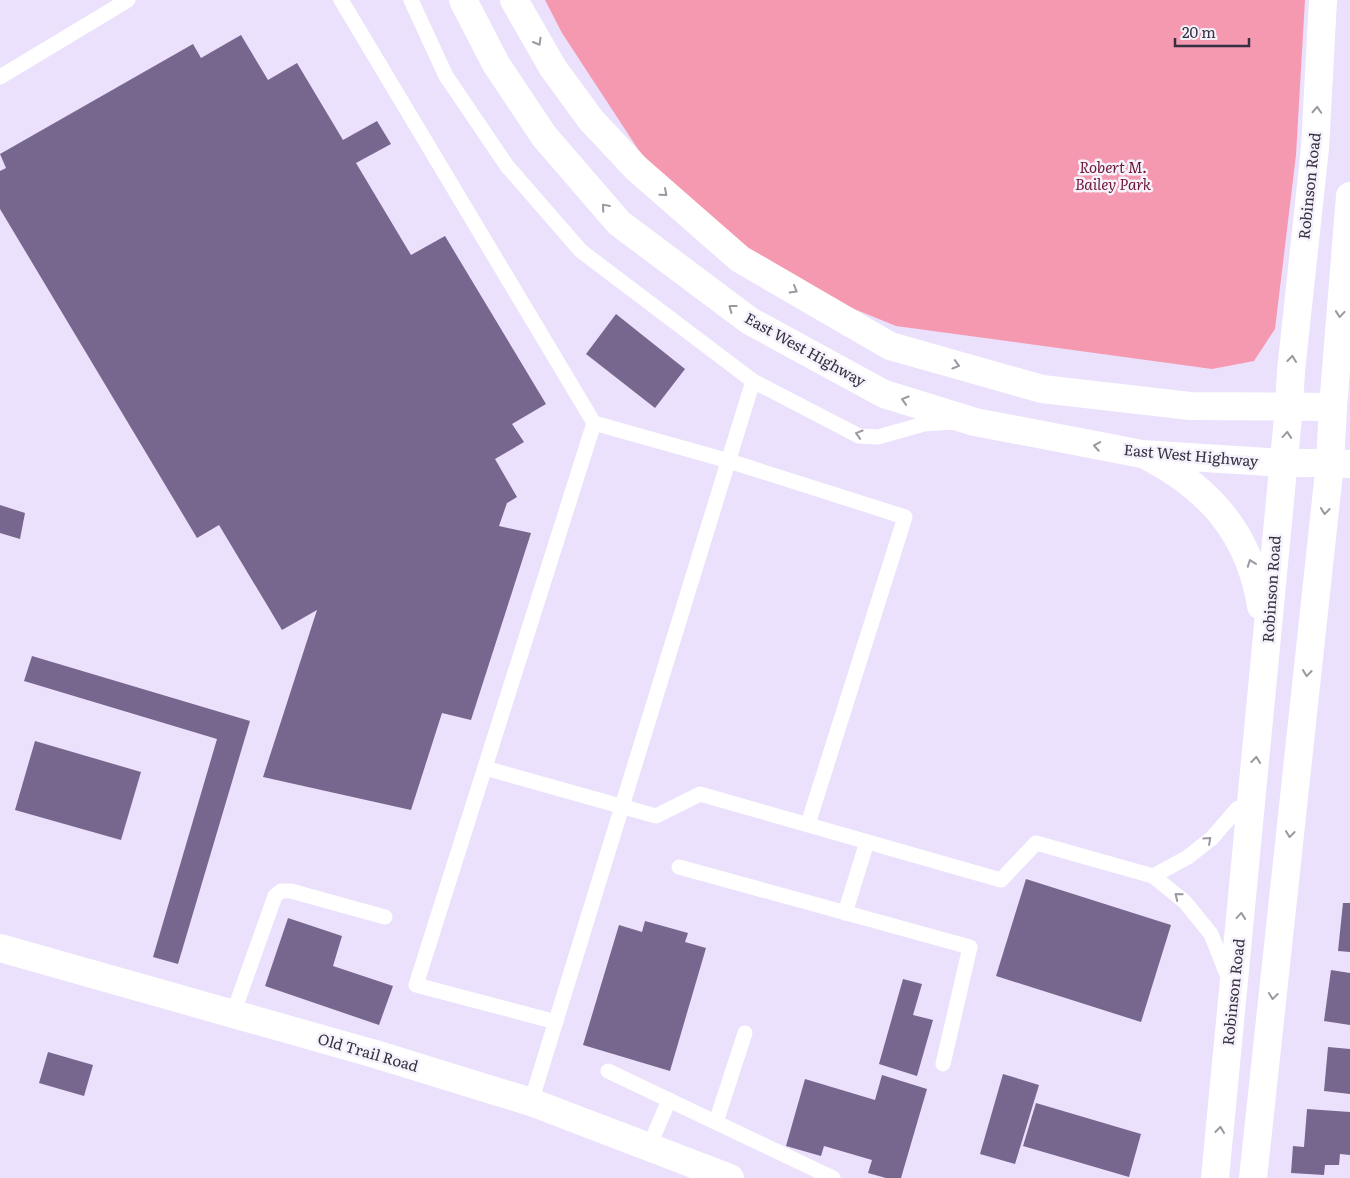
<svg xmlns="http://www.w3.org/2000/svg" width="1350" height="1178" font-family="Literata,serif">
	<rect width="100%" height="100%" fill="#ebe1fc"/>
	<!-- green -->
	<polygon fill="#f599b0" points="545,0 1305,0 1296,155 1275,329 1254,361 1212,369 896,326 832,300 753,255 649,166 562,33"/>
	<!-- building -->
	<g fill="#77668e">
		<polygon points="241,35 268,80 297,63 343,140 377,121 391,144 356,163 411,255 445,236 546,404 512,424 524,442 495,459 517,497 507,503 499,526 531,533 471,720 442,713 411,810 263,777 317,610 282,630 219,525 197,538 0,209 0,171 6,168 0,154 193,44 201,58"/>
		<polygon points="616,314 685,369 655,408 586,354"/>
		<polygon points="0,505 25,513 20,539 0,533"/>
		<polygon points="32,656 250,721 178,964 153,957 217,739 24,681"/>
		<polygon points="35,741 141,772 121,840 15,810"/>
		<polygon points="1026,879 1171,925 1141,1022 996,976"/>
		<polygon points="1343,903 1350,903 1350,952 1338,951"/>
		<polygon points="288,918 342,936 333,966 393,986 379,1025 265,986"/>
		<polygon points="645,921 688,933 685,942 706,948 670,1071 583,1045 619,925 642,932"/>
		<polygon points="1331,970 1350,973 1350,1025 1324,1021"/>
		<polygon points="903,979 922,984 913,1015 933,1020 917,1076 879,1064"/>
		<polygon points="1328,1047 1350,1049 1350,1094 1324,1091"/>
		<polygon points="48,1052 93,1065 84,1096 39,1083"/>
		<polygon points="1003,1074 1039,1085 1015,1164 980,1154"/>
		<polygon points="882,1075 927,1089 901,1178 886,1178 868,1173 872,1160 824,1146 821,1156 786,1146 805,1079 875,1100"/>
		<polygon points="1036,1103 1141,1134 1129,1177 1023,1146"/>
		<polygon points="1307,1109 1350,1112 1350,1155 1340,1154 1339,1165 1325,1165 1324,1175 1291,1173 1293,1146 1304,1147"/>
	</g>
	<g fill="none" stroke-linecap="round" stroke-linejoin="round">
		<!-- service -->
		<g stroke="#fff" stroke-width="15">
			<polyline points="341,0 594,423 729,461 905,517 808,824"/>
			<polyline points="411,0 446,76 507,166 581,251 753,381 859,436 878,437 924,424 953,422"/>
			<polyline points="0,77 128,0"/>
			<polyline points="485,768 656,816 700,794 1001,880 1036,843 1153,876 1185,902 1211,934 1226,972 1234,974"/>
			<polyline points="679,867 970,947 943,1064"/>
			<polyline points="1153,876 1188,857 1212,838 1238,808 1251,809"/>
			<polyline points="845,913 867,842"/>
			<polyline points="233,1014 275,896 281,891 291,891 385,917"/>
			<polyline points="556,1022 416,985 594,423"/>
			<polyline points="608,1071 833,1178"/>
			<polyline points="531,1102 753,381"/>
			<polyline points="716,1122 745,1033"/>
			<polyline points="649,1147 669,1100"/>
		</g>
		<!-- secondary -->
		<g stroke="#fff" stroke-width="28">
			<polyline points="1289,407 1291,371 1315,148 1323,0"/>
			<polyline points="1333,407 1350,196"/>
			<polyline points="0,948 375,1054 531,1102 730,1178"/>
		</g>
		<!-- primary -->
		<polyline stroke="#fff" stroke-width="28" points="1330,463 1350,464"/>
		<!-- trunk -->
		<g stroke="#fff" stroke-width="28">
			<polyline points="463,0 496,64 544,136 619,223 750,321 884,394 975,422 1142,454 1285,463 1330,463"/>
			<polyline points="514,0 553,68 591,120 636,168 740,259 890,346 1042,389 1190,406 1333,407 1330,463 1253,1178"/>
			<path d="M1149 457C1212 490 1250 536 1261 606"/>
			<polyline points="1215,1178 1289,407"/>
		</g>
	</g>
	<!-- one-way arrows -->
	<defs><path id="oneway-chevron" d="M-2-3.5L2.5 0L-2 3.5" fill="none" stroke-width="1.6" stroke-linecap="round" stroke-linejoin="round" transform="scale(1.25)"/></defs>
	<g stroke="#9b98a0">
		<use href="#oneway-chevron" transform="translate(538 42) rotate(60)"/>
		<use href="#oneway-chevron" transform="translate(1317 110) rotate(-87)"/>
		<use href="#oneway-chevron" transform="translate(664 193) rotate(41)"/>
		<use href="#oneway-chevron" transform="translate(605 207) rotate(-131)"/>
		<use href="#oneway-chevron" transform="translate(794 290) rotate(30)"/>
		<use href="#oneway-chevron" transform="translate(732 308) rotate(-143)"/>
		<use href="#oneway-chevron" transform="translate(1340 314) rotate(95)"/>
		<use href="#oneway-chevron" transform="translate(1292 359) rotate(-84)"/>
		<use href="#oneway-chevron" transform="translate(956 365) rotate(16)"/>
		<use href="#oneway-chevron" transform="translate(905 400) rotate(-163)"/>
		<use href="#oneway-chevron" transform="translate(859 434) rotate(-163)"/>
		<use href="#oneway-chevron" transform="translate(1287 435) rotate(-85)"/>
		<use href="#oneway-chevron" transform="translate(1097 446) rotate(-170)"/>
		<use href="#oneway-chevron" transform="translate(1325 511) rotate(96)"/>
		<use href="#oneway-chevron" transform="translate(1251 563) rotate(-110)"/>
		<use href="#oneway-chevron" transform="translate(1307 673) rotate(96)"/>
		<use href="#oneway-chevron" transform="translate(1256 760) rotate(-84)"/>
		<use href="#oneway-chevron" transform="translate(1290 834) rotate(96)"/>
		<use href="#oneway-chevron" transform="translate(1208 840) rotate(-42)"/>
		<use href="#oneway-chevron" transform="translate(1178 896) rotate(-141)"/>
		<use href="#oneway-chevron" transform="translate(1241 916) rotate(-85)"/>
		<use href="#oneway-chevron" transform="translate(1273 996) rotate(96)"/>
		<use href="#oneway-chevron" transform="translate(1220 1130) rotate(-84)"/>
	</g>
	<g text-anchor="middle" stroke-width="5" stroke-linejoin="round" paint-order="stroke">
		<!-- park labels -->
		<g font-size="15" font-style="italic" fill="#6d1536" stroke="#f5f2fb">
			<text x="1113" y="173">Robert M.<tspan x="1113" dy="17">Bailey Park</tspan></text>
		</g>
		<!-- street labels -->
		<g font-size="15" fill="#373041" stroke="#f5f2fb">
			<text transform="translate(1310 186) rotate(-84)" y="5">Robinson Road</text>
			<text transform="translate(805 350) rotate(29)" y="5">East West Highway</text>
			<text transform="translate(1191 456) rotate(5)" y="5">East West Highway</text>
			<text transform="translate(1272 589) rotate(-86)" y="5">Robinson Road</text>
			<text transform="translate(1234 992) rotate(-84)" y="5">Robinson Road</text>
			<text transform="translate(368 1053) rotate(16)" y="5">Old Trail Road</text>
		</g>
	</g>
	<!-- scale -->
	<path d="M1175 38v8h74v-8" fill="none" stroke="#373041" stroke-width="2.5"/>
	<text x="1182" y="38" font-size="15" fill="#373041" stroke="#f5f2fb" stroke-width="4" paint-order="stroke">20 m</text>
</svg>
